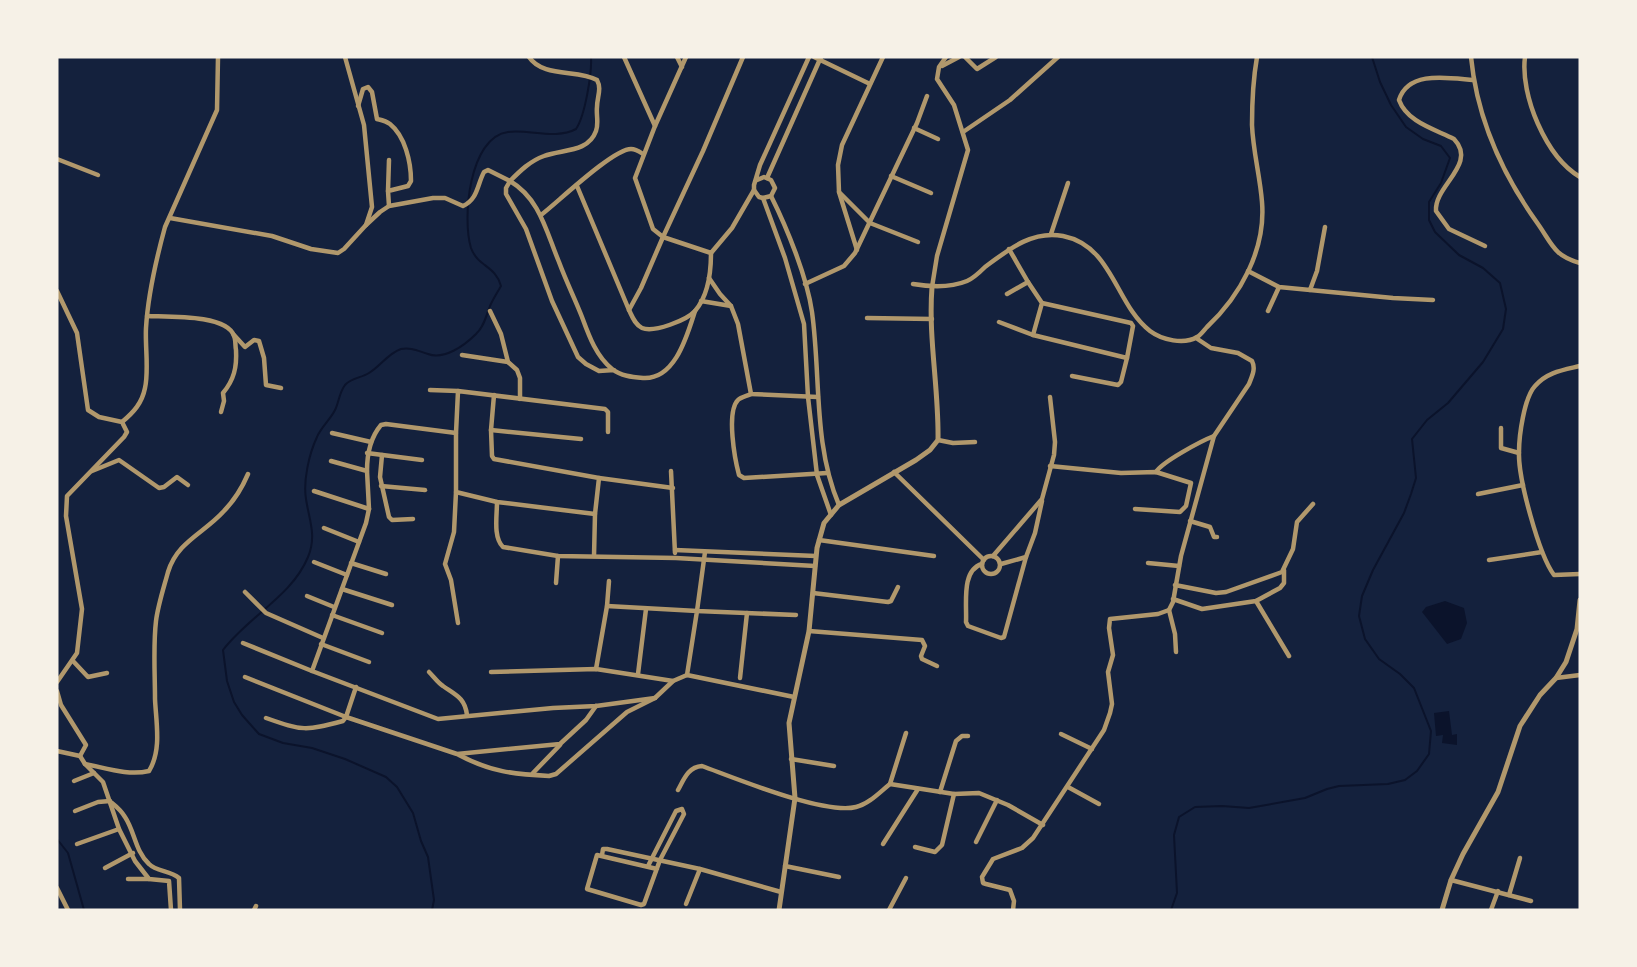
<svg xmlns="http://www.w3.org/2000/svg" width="1637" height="967" font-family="'PT Sans Narrow',sans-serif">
	<rect width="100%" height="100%" fill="#14213d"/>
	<!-- water -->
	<g fill="#0b132b">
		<polygon points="1445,601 1464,608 1467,623 1461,639 1447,644 1422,612 1426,607"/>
		<polygon points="1449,711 1452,735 1457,734 1457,745 1442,743 1443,735 1436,736 1434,713"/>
	</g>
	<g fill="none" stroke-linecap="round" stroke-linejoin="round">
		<!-- stream -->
		<g stroke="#0b132b" stroke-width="2">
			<polyline points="57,839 68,853 84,910"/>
			<path d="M432 910 434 900 428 857 421 841 413 813 397 787 386 777 345 759 312 748 283 743 259 734 242 715 234 702 227 681 223 650C249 616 292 596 308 557 317 535 309 520 306 499 303 481 309 454 317 437 321 427 330 420 335 410 339 402 339 393 345 385 351 378 361 378 369 373 381 366 387 354 401 349 411 347 418 351 428 354 444 360 464 346 476 334 484 327 486 316 490 306 493 299 497 293 501 286 495 265 478 267 471 248 462 219 469 137 508 132 529 129 556 140 576 129 585 116 592 73 591 57"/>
			<polyline points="1171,910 1177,893 1174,835 1179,817 1195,807 1222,806 1249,808 1305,798 1327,789 1339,786 1388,784 1405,780 1417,771 1429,754 1431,731 1414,688 1400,674 1379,659 1365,639 1359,616 1362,596 1373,570 1404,513 1411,494 1416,478 1412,439 1427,420 1448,403 1483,362 1503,329 1506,309 1500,283 1483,268 1459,255 1435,232 1429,220 1429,202 1441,183 1450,158 1441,146 1423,139 1406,127 1391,105 1380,82 1372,57"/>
		</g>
		<!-- minor -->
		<g stroke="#b1986c" stroke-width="4.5">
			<polyline points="624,57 655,126"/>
			<polyline points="677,57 682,67"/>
			<polyline points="743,57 703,151 663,237 711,253 732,228 754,190"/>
			<polyline points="814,57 870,84"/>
			<polyline points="883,57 842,145 838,165 839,192 870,223 918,242"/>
			<polyline points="965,57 977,69 996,57"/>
			<path d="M1471 57C1477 118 1502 174 1538 224 1552 244 1554 256 1580 263"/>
			<path d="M1525 57C1520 95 1546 157 1580 177"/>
			<polyline points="942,66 959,57"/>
			<path d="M1473 80C1449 78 1408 70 1399 100 1407 122 1434 129 1454 139 1478 164 1434 186 1436 211L1449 229 1485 246"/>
			<path d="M358 106 363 89 368 87 372 92 377 119C381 120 386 121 390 124 405 136 411 162 411 181L408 186 388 191 389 206"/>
			<polyline points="914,128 938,139"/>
			<polyline points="963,132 1010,100 1058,57"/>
			<polyline points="57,159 98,175"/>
			<polyline points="891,176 931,193"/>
			<polyline points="767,178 821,57"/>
			<polyline points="757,180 764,177 771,180 775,188 771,196 763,198 759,197 754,190 754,185 760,165 809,57"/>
			<path d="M577 186 629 310C632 316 635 325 642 328 654 333 687 320 695 311 708 296 711 272 711 253"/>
			<polyline points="388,191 389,160"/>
			<polyline points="839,192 857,250"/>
			<path d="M771 196C787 228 807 277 812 312 821 377 813 444 839 505"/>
			<polyline points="763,198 785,258 804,324 808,397 817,475 831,515"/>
			<path d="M541 215C558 202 613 149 631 149 636 149 640 152 643 154"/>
			<polyline points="170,218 272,236 311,249 338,253 344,249 366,225 372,207 364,125 345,57"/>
			<path d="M366 225 380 212 389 206 433 198H445L463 206C478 199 477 185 484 172L488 170 510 181C520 171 530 161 544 156 562 149 588 153 596 131 599 123 596 115 597 107 597 97 602 89 597 80 578 69 543 78 529 57"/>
			<polyline points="1051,234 1068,183"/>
			<polyline points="1009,249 1028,282 1042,303 1033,335 1127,358 1133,326 1131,323 1042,303"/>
			<polyline points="1248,271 1279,287 1310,290 1317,271 1325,227"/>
			<polyline points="709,278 720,294 731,306 738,324 751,394 818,397"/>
			<polyline points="805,284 844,266 855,253 917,123 927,96"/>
			<path d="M913 284C931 287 950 288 967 281 974 278 980 272 985 267 1008 250 1032 230 1063 236 1113 246 1115 304 1150 331 1162 340 1184 345 1197 337 1201 335 1204 330 1207 327 1240 296 1266 250 1262 202 1260 176 1253 151 1252 125 1252 102 1253 80 1257 57"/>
			<polyline points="932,287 937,256 968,150 954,105 937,79 939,67 946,57"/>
			<polyline points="1310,290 1393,298 1433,300"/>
			<polyline points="57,291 77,333 88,410 99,417 122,422 127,432 124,437 67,496 66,516 82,609 77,653 57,682"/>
			<polyline points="1007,294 1028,282"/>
			<polyline points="701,301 731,306"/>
			<polyline points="629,310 641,288 663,237 653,229 635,178 655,126 686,57"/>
			<polyline points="490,311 501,334 508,362 517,370 520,378 520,399"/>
			<polyline points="1268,311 1279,287"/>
			<path d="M147 316C166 317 227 314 234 336 236 340 235 346 236 350 237 367 234 380 223 393L224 401 221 412"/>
			<polyline points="867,318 932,319"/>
			<polyline points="999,322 1033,335"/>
			<polyline points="234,335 245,347 254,340 259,341 264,358 266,385 281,388"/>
			<polyline points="462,355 508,362"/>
			<path d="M1580 366C1563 370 1547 372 1535 386 1524 398 1519 436 1519 452 1518 478 1539 555 1554 575L1580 574"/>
			<path d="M614 370 599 371 586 364 578 357 552 301 526 229 506 194V188L510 181C540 199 546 231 559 262 566 281 575 299 582 317 589 336 596 356 612 369 621 376 632 377 643 378 675 380 687 336 695 311"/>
			<polyline points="1072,376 1118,385 1121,382 1127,358"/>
			<polyline points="430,390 458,391"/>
			<path d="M751 394C747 396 741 397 738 400 726 412 735 460 739 475L744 478 827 473"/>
			<polyline points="494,395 491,430 492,456 494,459 599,478 595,514 594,556"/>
			<path d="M122 422C134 412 142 403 145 388 149 371 145 346 146 328 148 294 156 260 165 227L217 110 218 57"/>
			<polyline points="1501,428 1501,448 1519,453"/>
			<polyline points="491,430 581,439"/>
			<polyline points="332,433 371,442"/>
			<polyline points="938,440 953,443 975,442"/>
			<polyline points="367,453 422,460"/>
			<polyline points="382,455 380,477 389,517 392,520 413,519"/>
			<polyline points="331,461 367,471 369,509 366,523 312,671 438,719 553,708 596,706 655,698"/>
			<polyline points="1050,466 1121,473 1156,472 1191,483 1186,506 1180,512 1135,509"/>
			<polyline points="92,471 119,460 159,488 164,487 177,477 188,485"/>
			<path d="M367 471C367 454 370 438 381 425L386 424 456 433"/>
			<polyline points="671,471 675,553"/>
			<polyline points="894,472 984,560"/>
			<path d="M1156 472C1162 462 1201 441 1214 436"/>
			<polyline points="599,478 673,488"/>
			<polyline points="381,486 425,490"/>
			<polyline points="314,491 369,509"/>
			<polyline points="456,492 454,532 445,564 451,580 458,623"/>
			<polyline points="1478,494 1523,485"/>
			<path d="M497 502C497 516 493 537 503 547L558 556 676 558 815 566"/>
			<polyline points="595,514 497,502 456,492 456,433 458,391 605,409 608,412 608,432"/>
			<polyline points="1190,521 1210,527 1214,537 1217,537"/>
			<polyline points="324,528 359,542"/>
			<polyline points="819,540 934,556"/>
			<polyline points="675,550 816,556"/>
			<polyline points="705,552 697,611 796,615"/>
			<circle cx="991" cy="565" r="9"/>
			<polyline points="993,556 1042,499 1054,455 1055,442 1050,397"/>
			<polyline points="1489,560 1542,552"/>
			<polyline points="314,562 347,575"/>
			<polyline points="351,563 386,574"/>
			<polyline points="1148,563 1179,566"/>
			<path d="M982 564C961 570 967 604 966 622L968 626 1001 638 1004 637 1026 557"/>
			<polyline points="1001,564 1026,557 1035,533 1042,501"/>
			<polyline points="556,583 558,556"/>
			<polyline points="1175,585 1216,593 1226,592 1282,572 1293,549 1297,522 1313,504"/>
			<polyline points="342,589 392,605"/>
			<polyline points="245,592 266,613 323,638"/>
			<polyline points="813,593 888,602 891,601 898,587"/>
			<polyline points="307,596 334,607"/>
			<polyline points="1173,599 1202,609 1256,601 1280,588 1284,583 1284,570"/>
			<polyline points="1256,601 1289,656"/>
			<polyline points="607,606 697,611 687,675"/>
			<polyline points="1169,610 1175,634 1176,652"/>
			<polyline points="332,615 382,633"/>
			<polyline points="809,631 922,640 925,646 921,656 922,659 937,666"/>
			<polyline points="243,643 312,671"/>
			<polyline points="321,644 369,662"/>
			<polyline points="73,661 88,677 107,673"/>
			<polyline points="596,669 607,606 609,581"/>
			<path d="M429 672C434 677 438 683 443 686 456 695 465 698 467 715"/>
			<polyline points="491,672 596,669 673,681"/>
			<polyline points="638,674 646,609"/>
			<polyline points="687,675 794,697"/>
			<polyline points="245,677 346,717 356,687"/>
			<polyline points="740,678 747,613"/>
			<polyline points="1556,678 1580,675"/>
			<polyline points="57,691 61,705 86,745 80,756 57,751"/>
			<path d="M266 718C303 731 305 731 343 721L346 717 457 754 560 744 586 720 596 706"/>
			<polyline points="1061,734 1092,749"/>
			<path d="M459 755C491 772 513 774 549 776L556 774 627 712 655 698 673 681 687 675"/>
			<path d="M80 756 85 764C106 768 128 776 149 771 162 750 156 722 155 699 155 674 153 646 156 621 158 605 164 587 168 572 177 542 204 533 223 512 234 501 242 488 248 474"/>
			<polyline points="791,759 834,766"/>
			<polyline points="85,764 103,782 119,829 135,861 149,879 169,881 171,910"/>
			<polyline points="533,773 560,745"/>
			<polyline points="74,781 94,773"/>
			<polyline points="890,784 906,733"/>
			<polyline points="1068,787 1099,804"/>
			<path d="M678 790C684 779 688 767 702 766 735 778 824 815 856 807 869 804 880 792 890 784L954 794 979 793 1008 805 1043 825"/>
			<polyline points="940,792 956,741 962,736 968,736"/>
			<path d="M112 803C117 807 122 812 125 817 135 832 135 851 149 864 157 872 170 870 179 878L180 910"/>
			<polyline points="75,811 98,802 110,801"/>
			<polyline points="976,842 997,800"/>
			<polyline points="77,844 119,829"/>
			<polyline points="883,844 918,789"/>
			<polyline points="915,847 935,852 942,845 954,794"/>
			<polyline points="602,855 603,849 607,849 700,869 781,892"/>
			<polyline points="648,866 676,811 682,809 684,814 660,860 644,904 641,905 587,889 597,855 657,869"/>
			<polyline points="785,866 839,877"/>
			<polyline points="105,868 133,853"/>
			<polyline points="128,879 149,879"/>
			<polyline points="1451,880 1531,901"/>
			<polyline points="57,888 68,910"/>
			<polyline points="1509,895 1520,858"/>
			<polyline points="686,904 700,869"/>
			<polyline points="254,910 256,906"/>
			<polyline points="889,910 906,878"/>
			<path d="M1013 910 1014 901 1010 890 986 884 983 883 982 877 993 859 1022 848 1033 838 1104 730 1110 713 1112 704 1108 672 1113 655 1109 628 1110 619 1158 614 1169 610 1173 602 1181 556 1214 436 1249 384C1252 376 1256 369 1252 361L1238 353 1211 348 1196 338"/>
			<polyline points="1491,910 1498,891"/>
		</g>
		<!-- tertiary -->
		<g stroke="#b1986c" stroke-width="5">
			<path d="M779 910 795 798 789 723 809 631 817 548 824 523 839 505 916 460 930 450 938 440C939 389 928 338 932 287"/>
			<polyline points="1442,910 1451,880 1463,854 1498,792 1520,726 1540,695 1556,678 1566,662 1577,629 1580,600"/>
		</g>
	</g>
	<!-- border -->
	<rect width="1637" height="967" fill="none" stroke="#f6f1e7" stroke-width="117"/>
</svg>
